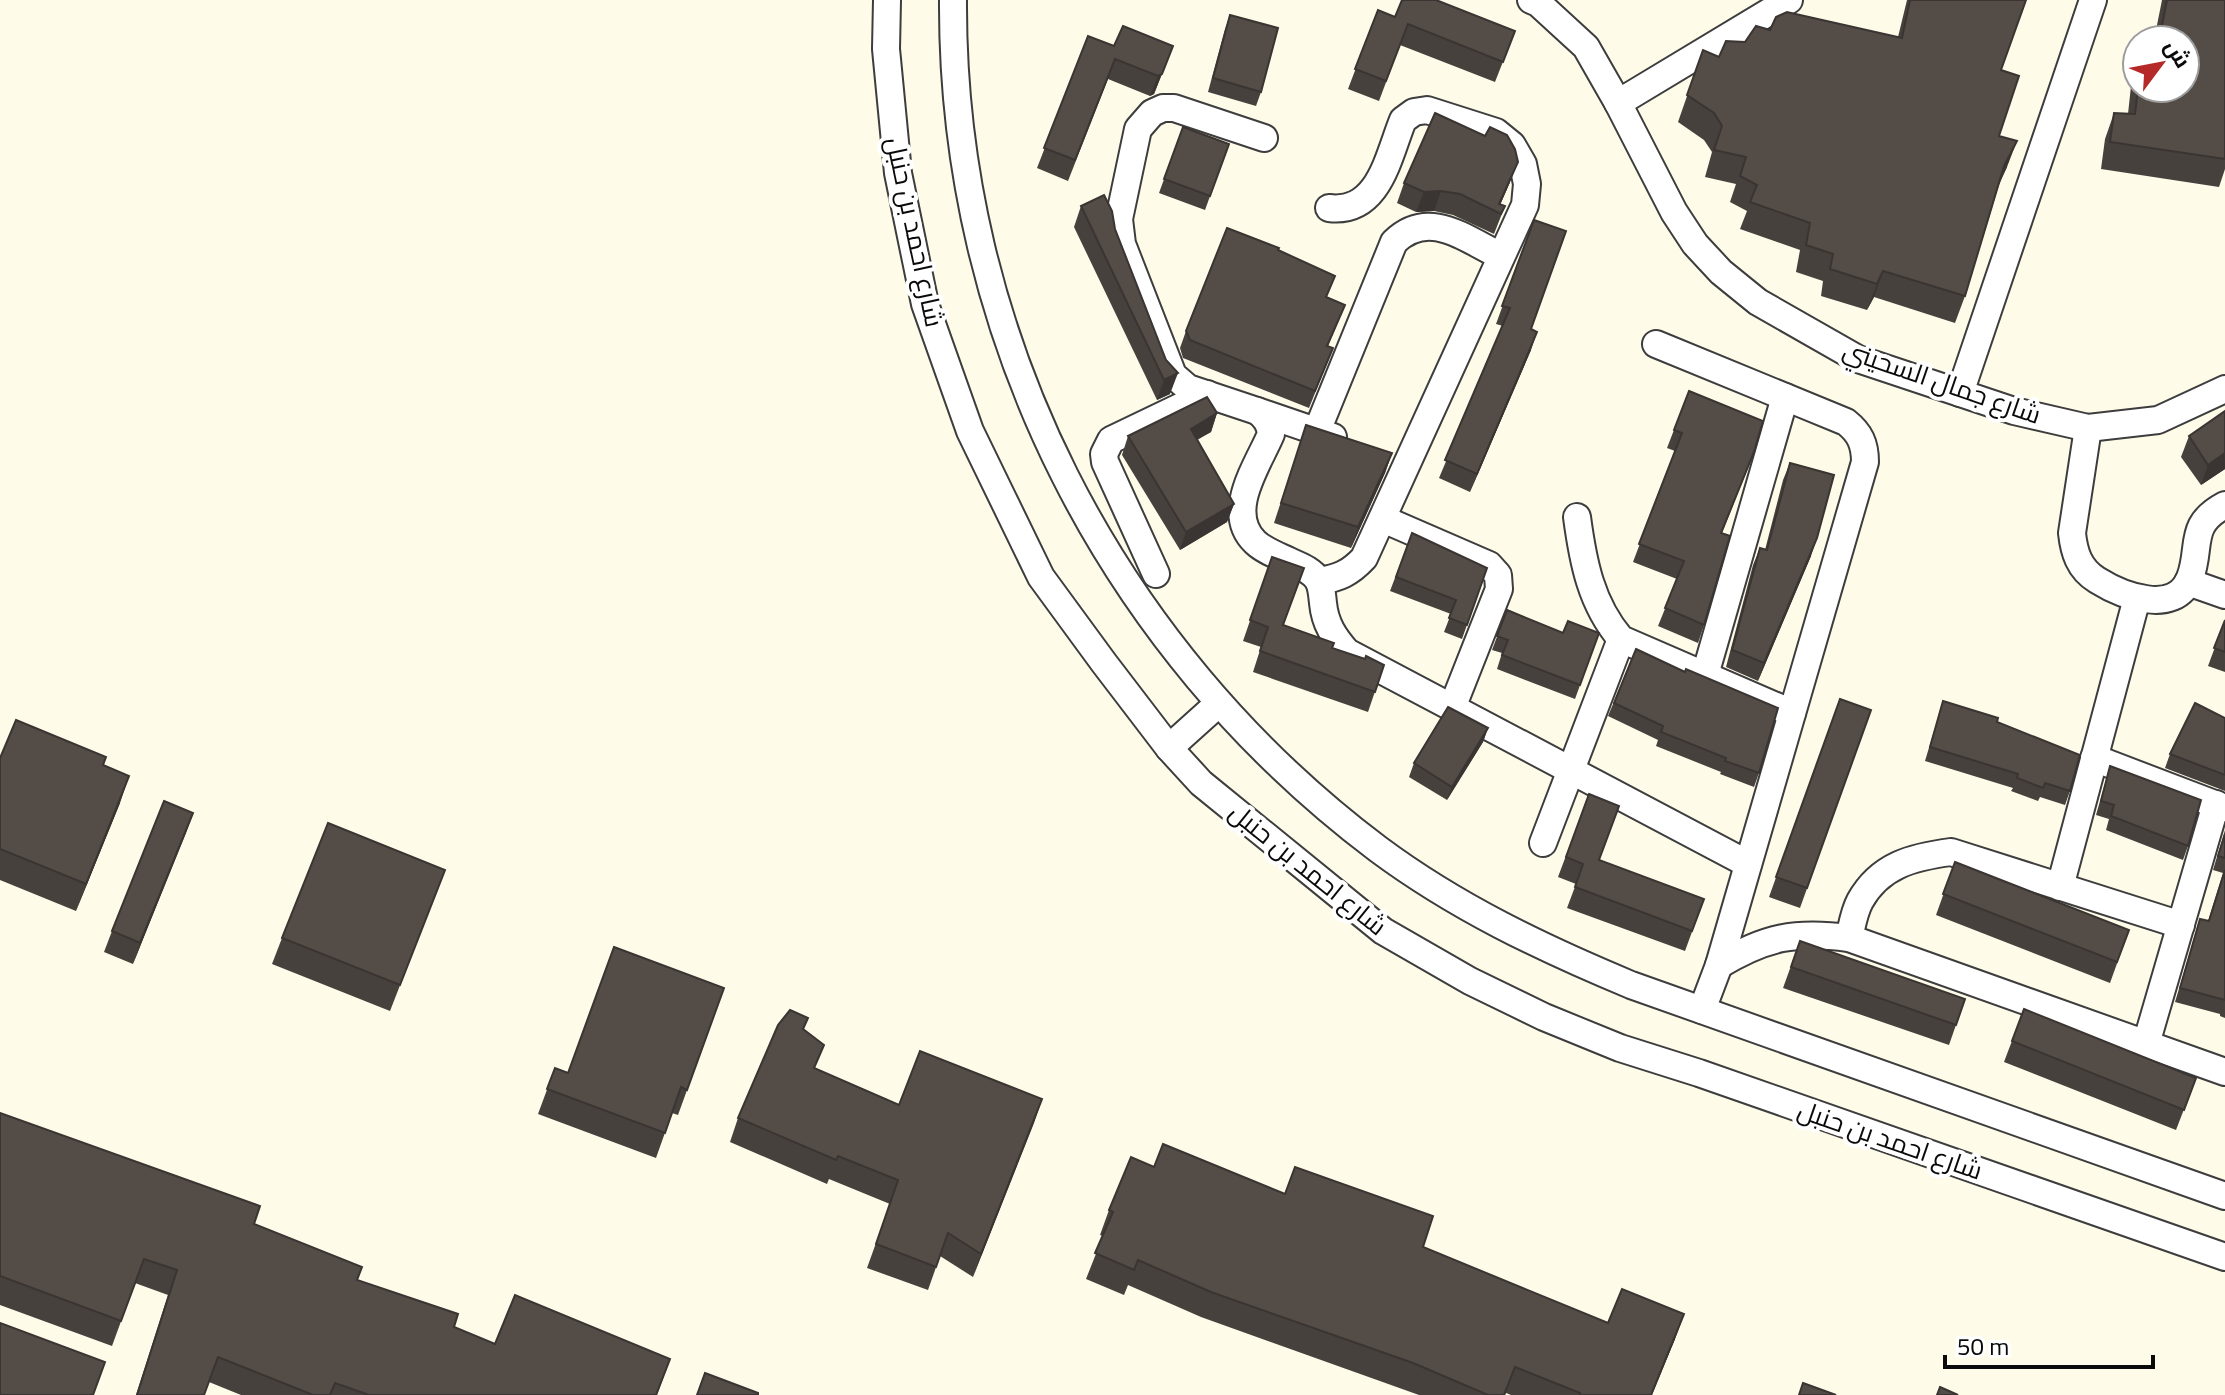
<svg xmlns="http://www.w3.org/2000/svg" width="2225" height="1395" font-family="Georgia,Cairo,serif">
	<rect width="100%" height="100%" fill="#fefbe9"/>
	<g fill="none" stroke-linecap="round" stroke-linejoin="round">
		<defs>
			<g id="minor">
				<polyline points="887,0 886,49 898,173 925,304 970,431 1041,577 1104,663 1169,748 1201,783 1383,931 1470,981 1544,1017 1620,1048 1699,1073 2225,1257"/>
				<path d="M953 0C951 336 1111 648 1378 849 1456 907 1542 948 1631 985L2225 1196"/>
				<polyline points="1531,0 1538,3 1586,47 1618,103 1674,212 1695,244 1721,272 1758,302 1858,359 2014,411 2088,428 2158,420 2225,389"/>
				<polyline points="1618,103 1789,0"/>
				<path d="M1264 138 1174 108H1163L1152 113 1138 129 1119 219 1122 244 1173 375 1188 388 1257 411C1266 417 1270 424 1271 434 1258 465 1224 512 1255 542 1263 550 1276 555 1287 560 1297 565 1311 569 1318 580 1322 587 1322 595 1323 603 1325 624 1334 637 1347 652L1748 864"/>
				<path d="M1656 344 1846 422C1860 433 1865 444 1865 462L1719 965 1702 1010"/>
				<polyline points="1960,393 2093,0"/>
				<polyline points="1257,411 1333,437"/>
				<path d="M2088 428 2072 533C2074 552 2079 569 2097 580 2121 595 2175 617 2190 578 2202 546 2187 525 2225 505"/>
				<path d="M1317 431 1394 242C1429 208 1465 239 1501 256"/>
				<path d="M1577 517C1583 562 1591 604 1621 639L1792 713"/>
				<polyline points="1383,519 1489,565 1498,575 1499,589 1452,708"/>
				<polyline points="1156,574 1105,462 1104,454 1111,440 1207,394"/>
				<path d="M1319 581C1339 578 1350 573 1364 558L1525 205 1527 184 1523 164 1512 145 1496 132 1427 110 1414 112 1403 120C1388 157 1379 214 1329 208"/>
				<polyline points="2188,582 2225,595"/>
				<polyline points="1705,675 1785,397"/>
				<polyline points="1169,748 1219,703"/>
				<polyline points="2094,758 2225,808"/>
				<polyline points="1543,843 1621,639"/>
				<polyline points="2060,887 2137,598"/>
				<path d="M1849 938C1852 926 1854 912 1860 901 1880 865 1913 857 1951 852L2181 925"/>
				<path d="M1719 965C1765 937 1795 931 1849 938L2225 1072"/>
				<polyline points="2146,1044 2216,804"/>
			</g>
		</defs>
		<!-- minor casing -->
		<use href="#minor" stroke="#3d3d3d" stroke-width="30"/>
		<!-- minor -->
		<use href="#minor" stroke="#fff" stroke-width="26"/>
	</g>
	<!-- wall -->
	<g fill="#47413d">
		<polygon points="1907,0 2026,0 2001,70 1999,136 2007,167 1999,185 1965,296 1955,323 1874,297 1867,310 1821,296 1823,281 1796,272 1800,250 1740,229 1747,211 1730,202 1736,184 1705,177 1712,152 1704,140 1678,122 1703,50 1719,57 1745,42 1770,30 1898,37"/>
		<polygon points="2162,0 2225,0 2225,169 2219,187 2101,169 2105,139 2114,113 2128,114 2131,86 2137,70 2137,88 2185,88 2185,40 2154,40"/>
		<polygon points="1378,10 1395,17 1515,31 1495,82 1400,45 1379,101 1348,89"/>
		<polygon points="1230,15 1261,92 1256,106 1208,92 1225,29"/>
		<polygon points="1088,36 1114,46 1173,46 1154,94 1150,96 1108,79 1068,181 1037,168"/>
		<polygon points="1183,127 1229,144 1205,210 1159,193"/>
		<polygon points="1510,182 1500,205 1505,206 1494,234 1453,215 1434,211 1416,212 1397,203 1404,183"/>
		<polygon points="1081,206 1115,229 1170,394 1157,400 1074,227"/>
		<polygon points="1534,220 1531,350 1470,492 1439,478 1503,326 1496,324"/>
		<polygon points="1278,250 1327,297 1345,305 1328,346 1333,348 1309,408 1183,358 1180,348 1186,331"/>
		<polygon points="1689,391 1747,470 1722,533 1704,625 1698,643 1658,626 1677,579 1633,562 1675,451 1667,448"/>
		<polygon points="1217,413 1211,432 1197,439 1234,504 1227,522 1180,550 1122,455 1128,436"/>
		<polygon points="1306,425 1392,453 1385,473 1351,548 1274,523"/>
		<polygon points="2189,436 2225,469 2201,485 2181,457"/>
		<polygon points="1790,463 1811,556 1758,681 1726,667 1753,565 1760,548 1765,550 1783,480"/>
		<polygon points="1412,533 1487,568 1462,639 1444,632 1451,614 1390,591"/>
		<polygon points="1272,557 1283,625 1332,648 1384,665 1368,712 1253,672 1261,647 1243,641"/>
		<polygon points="1507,610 1563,633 1599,633 1575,699 1497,669 1502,653 1492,650"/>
		<polygon points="2225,620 2225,672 2208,666"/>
		<polygon points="1636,649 1759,773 1754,787 1720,774 1721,772 1656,746 1658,740 1608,716"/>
		<polygon points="1840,699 1871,710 1800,908 1769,897"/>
		<polygon points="1943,701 1997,722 2070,791 2065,805 2040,797 2038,801 2011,791 2013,788 1925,761"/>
		<polygon points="2225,718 2225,791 2165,768 2170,754"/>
		<polygon points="1488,728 1483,742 1447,800 1409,777 1414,763"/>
		<polygon points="0,758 120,803 76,911 0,880"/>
		<polygon points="2110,766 2188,846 2183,860 2106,830 2109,819 2096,815"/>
		<polygon points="1589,794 1599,860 1704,899 1685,951 1567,908 1576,884 1558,877"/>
		<polygon points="193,813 133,964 104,952 112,931"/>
		<polygon points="2225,830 2225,1018 2220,1016 2220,1014 2175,1002 2200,919 2208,921 2223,873 2213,870"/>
		<polygon points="1955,862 2129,930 2110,983 1936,915"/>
		<polygon points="445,870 390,1011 272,964 282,938"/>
		<polygon points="1800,941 1965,999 1949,1045 1783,988"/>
		<polygon points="724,988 678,1115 672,1113 656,1158 538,1114 555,1068 568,1073"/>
		<polygon points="2024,1009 2196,1078 2176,1130 2004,1062"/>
		<polygon points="804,1029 815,1068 899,1105 1042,1099 973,1277 940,1256 928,1290 867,1268 890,1204 829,1179 827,1184 730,1142 738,1118"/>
		<polygon points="0,1113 254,1224 357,1280 454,1327 495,1344 670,1359 657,1395 241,1395 209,1382 204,1395 136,1395 168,1295 135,1283 112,1346 0,1305"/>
		<polygon points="1154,1167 1285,1194 1423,1247 1608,1323 1675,1339 1652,1395 1511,1395 1506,1393 1505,1395 1419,1395 1201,1317 1128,1285 1124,1295 1086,1279 1103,1236 1100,1235 1109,1210"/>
	</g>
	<!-- shaded-wall -->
	<g fill="#3a3532">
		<polygon points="1165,66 1154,94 1150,96 1158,76"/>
		<polygon points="2017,141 2007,167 1994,193 2004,166"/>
		<polygon points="1518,162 1510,182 1497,212 1496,211"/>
		<polygon points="1441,191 1434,211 1416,212 1424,192"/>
		<polygon points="1883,271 1874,297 1867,310 1877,284"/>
		<polygon points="1537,332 1531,350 1470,492 1477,474"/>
		<polygon points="1178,373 1170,394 1157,400 1164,380"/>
		<polygon points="1217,413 1211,432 1185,447 1191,429"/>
		<polygon points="1392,453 1385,473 1351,548 1358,527"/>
		<polygon points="2225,453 2225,469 2201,485 2208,465"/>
		<polygon points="1234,504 1227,522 1180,550 1186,532"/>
		<polygon points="1817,538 1811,556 1758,681 1764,663"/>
		<polygon points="1488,728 1483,742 1447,800 1452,787"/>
		<polygon points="129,776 120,803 76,911 86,884"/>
		<polygon points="193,813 186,833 133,964 140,943"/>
		<polygon points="1042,1099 1034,1123 973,1277 981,1254"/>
		<polygon points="1684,1314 1675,1339 1651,1395"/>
	</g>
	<!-- building -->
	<g fill="#534c47" stroke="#3a3532" stroke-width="2">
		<polygon points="1402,0 1436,0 1515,31 1503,62 1408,24 1386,81 1355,69 1378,10 1395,17"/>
		<polygon points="1910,0 2026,0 2001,70 2019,76 1999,136 2017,141 2004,166 1965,296 1883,271 1877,284 1830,269 1833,254 1806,245 1810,223 1750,202 1757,185 1740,176 1746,157 1714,150 1722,126 1714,113 1687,95 1703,50 1719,57 1726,41 1745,42 1756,26 1770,30 1776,17 1787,12 1902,38"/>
		<polygon points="2167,0 2225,0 2225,159 2110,142 2114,113 2135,114 2138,88 2185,88 2185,40 2159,40"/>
		<polygon points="1230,15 1278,28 1261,92 1213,78"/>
		<polygon points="1123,26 1173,46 1162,74 1158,76 1115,59 1075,160 1044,148 1088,36 1114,46"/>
		<polygon points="1435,113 1485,136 1490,127 1507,135 1515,149 1518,162 1499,204 1505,206 1501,214 1460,194 1441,191 1424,192 1404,183"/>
		<polygon points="1183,127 1229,144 1210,196 1164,179"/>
		<polygon points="1104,195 1112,211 1115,229 1166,360 1178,373 1164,380 1081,206"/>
		<polygon points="1534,220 1566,231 1531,329 1537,332 1477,474 1445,460 1510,308 1502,306"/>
		<polygon points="1227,228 1279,248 1278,250 1335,276 1326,297 1345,305 1327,346 1333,348 1315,391 1190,340 1186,331"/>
		<polygon points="1689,391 1763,421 1754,452 1721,533 1730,536 1704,625 1665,608 1684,561 1639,544 1682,433 1674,430"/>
		<polygon points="1207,397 1217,413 1191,429 1234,504 1186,532 1128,436"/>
		<polygon points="2225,411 2225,453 2208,465 2189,436"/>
		<polygon points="1306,425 1392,453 1358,527 1281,503"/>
		<polygon points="1790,463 1834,475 1817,538 1764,663 1732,650 1760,548 1767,550"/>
		<polygon points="1412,533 1487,568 1467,625 1449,618 1456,600 1396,577"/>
		<polygon points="1272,557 1304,568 1283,625 1334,643 1332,648 1365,659 1366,656 1384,665 1375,692 1260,651 1268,627 1250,620"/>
		<polygon points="1507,610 1563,633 1568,621 1599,633 1580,685 1502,655 1508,640 1497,636"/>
		<polygon points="2225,620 2225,652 2214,648"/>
		<polygon points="1636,649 1685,672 1686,669 1778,708 1759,773 1725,761 1726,758 1661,732 1663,726 1614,703"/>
		<polygon points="1840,699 1871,710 1807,888 1776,877"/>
		<polygon points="1943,701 1998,718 1997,722 2080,755 2070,791 2045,783 2043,788 2017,778 2018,774 1930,747"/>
		<polygon points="2195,703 2225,718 2225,775 2170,754"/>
		<polygon points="1448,707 1488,728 1452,787 1414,763"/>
		<polygon points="16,720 106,757 103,765 129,776 86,884 0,849 0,758"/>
		<polygon points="2110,766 2201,800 2188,846 2111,816 2114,805 2101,801"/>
		<polygon points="1589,794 1619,806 1599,860 1704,899 1692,931 1575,887 1583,864 1566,857"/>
		<polygon points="164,801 193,813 140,943 112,931"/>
		<polygon points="328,823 445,870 400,985 282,938"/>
		<polygon points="2225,834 2225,858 2218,856"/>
		<polygon points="1955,862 2129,930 2117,962 1943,894"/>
		<polygon points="2225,870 2225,1000 2180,988 2200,919 2209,921"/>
		<polygon points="1800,941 1965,999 1956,1025 1791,967"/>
		<polygon points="614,947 724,988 687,1090 681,1087 665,1133 547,1089 555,1068 568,1073"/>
		<polygon points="2024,1009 2196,1078 2184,1110 2012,1041"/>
		<polygon points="790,1010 808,1018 803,1029 824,1045 814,1068 899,1105 920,1051 1042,1099 981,1254 948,1233 936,1267 876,1244 898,1180 838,1156 836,1160 738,1118 778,1025"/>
		<polygon points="0,1113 260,1206 254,1224 362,1267 357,1280 458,1314 454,1327 495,1344 515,1295 670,1359 656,1395 369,1395 335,1383 330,1395 313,1395 218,1357 204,1395 137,1395 177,1270 144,1259 121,1321 0,1276"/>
		<polygon points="1163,1144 1285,1194 1295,1167 1433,1216 1423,1247 1608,1323 1622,1289 1684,1314 1651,1395 1580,1395 1580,1393 1515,1367 1504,1395 1488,1395 1413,1363 1211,1292 1138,1260 1134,1270 1095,1253 1113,1212 1109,1210 1131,1157 1154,1167"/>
		<polygon points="0,1323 105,1362 93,1395 0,1395"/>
		<polygon points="705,1373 758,1393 758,1395 697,1395"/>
		<polygon points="1803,1383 1836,1395 1799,1395"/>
		<polygon points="1940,1387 1958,1395 1937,1395"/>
	</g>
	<g text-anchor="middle" stroke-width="8" stroke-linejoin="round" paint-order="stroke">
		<!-- street labels -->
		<g font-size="26" fill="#0a0a0a" stroke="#fff">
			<text transform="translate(915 232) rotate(78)" y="9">شارع احمد بن حنبل</text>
			<text transform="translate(1942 382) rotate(19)" y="9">شارع جمال السحيني</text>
			<text transform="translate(1308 869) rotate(39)" y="9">شارع احمد بن حنبل</text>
			<text transform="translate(1890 1140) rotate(19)" y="9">شارع احمد بن حنبل</text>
		</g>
	</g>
	<!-- north arrow -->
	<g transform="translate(2161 64) rotate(58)"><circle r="38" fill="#ffffff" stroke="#9d9d9d" stroke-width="2"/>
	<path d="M0-6L14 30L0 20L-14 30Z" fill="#b52928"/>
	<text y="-12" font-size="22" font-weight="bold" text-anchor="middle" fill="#0a0a0a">ش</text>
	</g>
	<!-- scale -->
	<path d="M1945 1355v12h208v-12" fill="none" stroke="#0a0a0a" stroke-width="4"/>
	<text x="1957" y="1355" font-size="24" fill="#0a0a0a" stroke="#ffffff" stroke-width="6" paint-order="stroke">50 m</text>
</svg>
